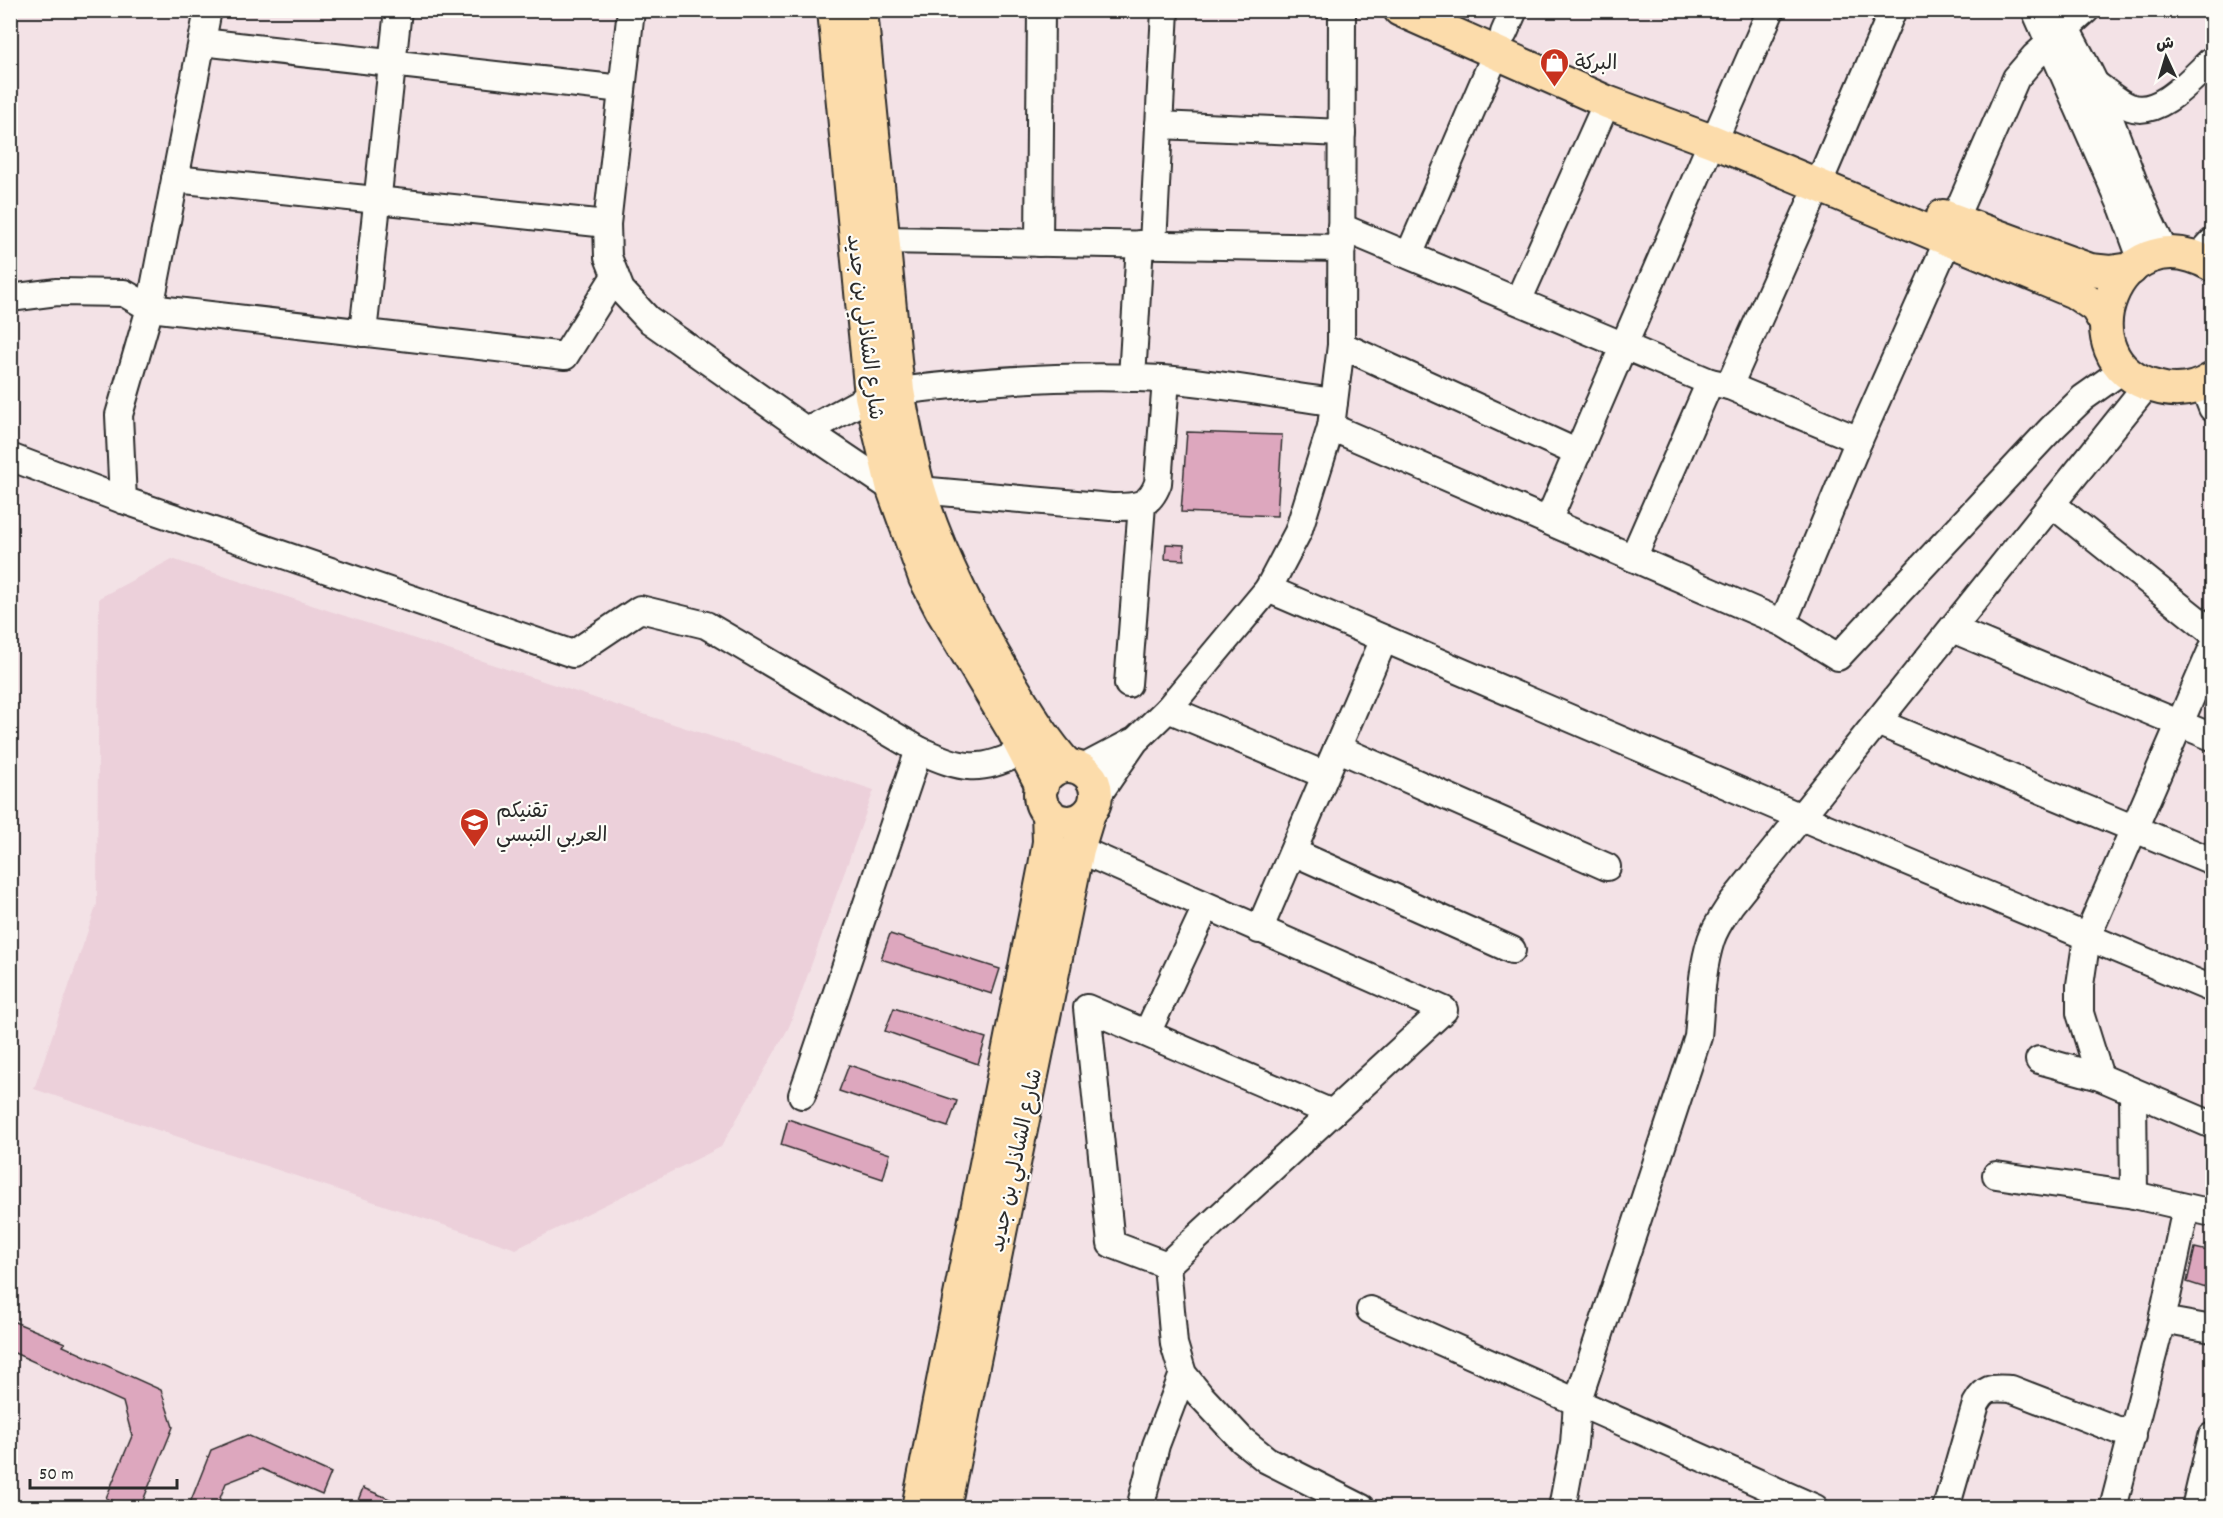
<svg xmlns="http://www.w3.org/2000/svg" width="2223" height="1518" font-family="Dekko,'Playpen Sans Arabic',sans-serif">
	<rect width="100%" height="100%" fill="#f3e2e6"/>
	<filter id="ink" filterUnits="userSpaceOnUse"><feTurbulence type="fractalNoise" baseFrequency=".0167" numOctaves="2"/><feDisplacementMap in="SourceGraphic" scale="12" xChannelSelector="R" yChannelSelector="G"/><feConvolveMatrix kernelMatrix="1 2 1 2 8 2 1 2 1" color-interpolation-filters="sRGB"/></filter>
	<g filter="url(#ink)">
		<!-- built -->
		<polygon fill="#ecd0da" points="172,559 874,790 789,1027 721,1147 516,1249 34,1089 97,904 99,598"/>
		<!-- building -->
		<g fill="#dda7be" stroke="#2b2b2b" stroke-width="1.5">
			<polygon points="1187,432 1282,435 1277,516 1181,512"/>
			<polygon points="1166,544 1184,545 1184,560 1165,559"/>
			<polygon points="890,934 1000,969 992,994 881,959"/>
			<polygon points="894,1008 986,1038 978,1064 885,1031"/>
			<polygon points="849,1065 957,1101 948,1127 839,1091"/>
			<polygon points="788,1119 890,1154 883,1179 781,1145"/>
			<polygon points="2195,1248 2212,1252 2212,1290 2187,1282"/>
			<polygon points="10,1320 65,1343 63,1346 161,1390 173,1427 140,1508 130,1508 106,1498 132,1436 123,1402 10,1351"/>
			<polygon points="247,1435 331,1473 322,1495 262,1469 226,1483 216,1508 188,1508 211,1450"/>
			<polygon points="363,1488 409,1507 409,1508 355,1508"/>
		</g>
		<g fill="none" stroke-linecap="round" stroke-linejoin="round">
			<defs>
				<g id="minor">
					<polyline points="208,10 150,308 565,356 615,276"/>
					<polyline points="631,10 607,224 608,257 621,290 648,319 807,431"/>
					<polyline points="2035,10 2123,209 2142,261"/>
					<path d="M2058 10C2068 36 2084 59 2095 84 2121 140 2136 200 2166 253"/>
					<polyline points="1504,33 1514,10"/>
					<polyline points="202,42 622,89"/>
					<path d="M2095 84C2106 91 2118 103 2130 107 2159 118 2192 78 2212 60"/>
					<polyline points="1159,125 1342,133"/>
					<polyline points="1824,171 1893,10"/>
					<polyline points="175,179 607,224"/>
					<polyline points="1954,220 2016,78 2034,57 2086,10"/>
					<polyline points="1341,227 1710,382 1729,386 1859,440"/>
					<polyline points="883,240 1342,248"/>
					<polyline points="1039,243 1041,10"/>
					<polyline points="1153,244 1165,10"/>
					<polyline points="1409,255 1496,53"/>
					<polyline points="2198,257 2212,242"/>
					<path d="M10 298 57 292 124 293 150 308 119 415 123 500 573 654 640 609 706 625 919 750C962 769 980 774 1023 751"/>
					<polyline points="1518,301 1607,102"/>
					<polyline points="363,333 398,10"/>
					<polyline points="1341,345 1578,453"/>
					<polyline points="1132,378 1140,244"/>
					<polyline points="2203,385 2212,408"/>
					<polyline points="1729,386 1818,186"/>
					<path d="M898 391C986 380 1073 374 1162 379 1220 383 1277 395 1334 402"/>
					<polyline points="871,396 807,431 893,489"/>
					<polyline points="1331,427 1783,623 1838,657 2051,429 2083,398 2124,369"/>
					<polyline points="10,457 123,500"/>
					<path d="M919 490 1111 507C1135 507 1149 508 1158 483L1166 380"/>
					<polyline points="2052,504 2212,632"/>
					<polyline points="1548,521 1712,141 1720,127 1771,10"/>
					<polyline points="1633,558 1710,382"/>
					<polyline points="1268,589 1801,817 2212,989"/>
					<polyline points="1783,623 1859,440 1948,240"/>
					<polyline points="1952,629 2212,737"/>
					<polyline points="1128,684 1142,505"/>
					<polyline points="1168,709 1325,775"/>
					<polyline points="1877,722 2212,861"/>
					<polyline points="1337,748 1607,867"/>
					<polyline points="1081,769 1132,742"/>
					<polyline points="1096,798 1135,741 1168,709 1268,589 1298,532 1331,427 1341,345 1342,10"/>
					<polyline points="1078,849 1444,1010 1167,1265"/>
					<polyline points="1293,852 1512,950"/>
					<polyline points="1259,930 1384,639"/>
					<polyline points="1147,1033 1206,907"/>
					<polyline points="2039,1060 2100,1077 2212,1125"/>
					<polyline points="2100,1077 2080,1013 2080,985 2087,937 2212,649"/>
					<polyline points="802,1095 919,750"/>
					<polyline points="1996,1175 2134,1195 2133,1092"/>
					<polyline points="2134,1195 2212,1213"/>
					<polyline points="1167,1265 1111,1244 1087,1008 1332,1113"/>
					<polyline points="1167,1265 1174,1344 1183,1374 1200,1395 1242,1440 1267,1460 1362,1508"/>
					<polyline points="1370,1310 1815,1508"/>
					<polyline points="2162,1320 2212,1329"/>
					<polyline points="1140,1508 1156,1445 1183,1374"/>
					<path d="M1562 1508 1574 1444 1577 1403 1698 1037C1701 1005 1701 971 1711 940 1715 927 1724 915 1731 904L2147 385"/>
					<path d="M1946 1508 1976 1404C1986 1386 1993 1388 2011 1389L2133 1436"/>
					<polyline points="2113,1508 2162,1320 2186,1208"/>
					<polyline points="2195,1508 2212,1436"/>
				</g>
				<g id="major">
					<polyline points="834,10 871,396 893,489 925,578 942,611 1013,730 1042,786"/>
					<path d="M861 10 898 391C904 424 910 457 919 489 939 555 973 621 1008 679 1026 709 1044 740 1068 766"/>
					<polyline points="1400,10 1607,102 1712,141 2074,292 2096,307 2105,322"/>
					<polyline points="1943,216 2090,270 2110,272 2131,269"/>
					<path d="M2212 265C2115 210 2060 362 2156 387 2176 393 2195 390 2212 379"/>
					<circle cx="1068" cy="794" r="28"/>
					<polyline points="918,1508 1045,866 1049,842 1048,812"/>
					<polyline points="944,1508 1078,849 1089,813"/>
				</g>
			</defs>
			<!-- minor casing -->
			<use href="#minor" stroke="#2b2b2b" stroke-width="30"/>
			<!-- major casing -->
			<use href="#major" stroke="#2b2b2b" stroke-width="36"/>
			<!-- minor -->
			<use href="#minor" stroke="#fdfcf7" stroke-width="26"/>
			<!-- major -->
			<use href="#major" stroke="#fcdcab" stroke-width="32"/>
		</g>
	</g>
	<!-- icons -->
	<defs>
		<symbol id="shop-pin" viewBox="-11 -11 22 30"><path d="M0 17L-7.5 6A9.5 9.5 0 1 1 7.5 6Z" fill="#c8321e" stroke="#fdfcf7"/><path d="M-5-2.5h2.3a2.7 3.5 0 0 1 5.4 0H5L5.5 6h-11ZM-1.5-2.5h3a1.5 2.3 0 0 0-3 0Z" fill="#fff"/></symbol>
		<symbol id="school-pin" viewBox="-11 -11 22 30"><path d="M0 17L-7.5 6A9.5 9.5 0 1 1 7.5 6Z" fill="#c8321e" stroke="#fdfcf7"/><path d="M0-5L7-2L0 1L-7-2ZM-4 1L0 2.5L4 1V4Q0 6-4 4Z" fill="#fff"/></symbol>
	</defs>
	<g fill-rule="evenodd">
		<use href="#shop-pin" x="1538" y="46" width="33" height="45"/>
		<use href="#school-pin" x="458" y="806" width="33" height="45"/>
	</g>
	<g text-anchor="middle" stroke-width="4.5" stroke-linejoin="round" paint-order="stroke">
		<!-- poi labels -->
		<g font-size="21" fill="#2b2b2b" stroke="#fdfcf7" text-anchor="start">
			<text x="1575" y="69">البركة</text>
			<text x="496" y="817">تقنيكم<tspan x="496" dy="24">العربي التبسي</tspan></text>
		</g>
		<!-- street labels -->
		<g font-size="21" fill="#2b2b2b" stroke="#fdfcf7">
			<text transform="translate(866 327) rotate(83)" y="7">شارع الشاذلي بن جديد</text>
			<text transform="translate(1015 1160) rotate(-78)" y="7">شارع الشاذلي بن جديد</text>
		</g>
	</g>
	<!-- margin -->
	<rect width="2223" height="1518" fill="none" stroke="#fdfcf7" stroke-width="36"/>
	<rect x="18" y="18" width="2187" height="1482" fill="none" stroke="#2b2b2b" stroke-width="2" filter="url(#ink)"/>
	<!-- north arrow -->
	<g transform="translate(2166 57) rotate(356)" stroke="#fdfcf7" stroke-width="4.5" paint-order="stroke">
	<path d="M0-4.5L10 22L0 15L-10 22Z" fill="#2b2b2b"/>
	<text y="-9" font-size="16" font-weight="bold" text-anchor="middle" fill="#2b2b2b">ش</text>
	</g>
	<!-- scale -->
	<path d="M30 1479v9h147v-9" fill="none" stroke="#2b2b2b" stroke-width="3"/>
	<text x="39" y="1479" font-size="18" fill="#2b2b2b" stroke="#fdfcf7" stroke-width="4.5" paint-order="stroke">50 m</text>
</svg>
